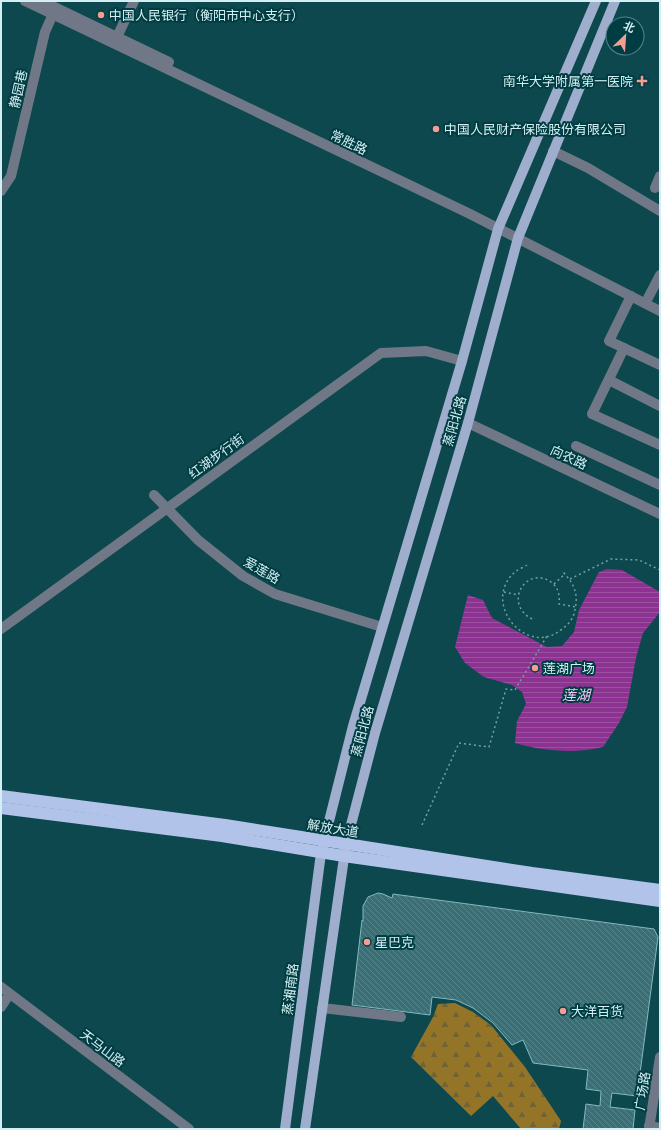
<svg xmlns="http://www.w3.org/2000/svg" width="661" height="1130" font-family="Merriweather,'Noto Sans SC',serif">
	<defs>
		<pattern id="forest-firs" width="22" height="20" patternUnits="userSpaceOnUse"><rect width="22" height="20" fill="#947528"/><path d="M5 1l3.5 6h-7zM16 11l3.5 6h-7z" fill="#726335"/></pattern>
		<pattern id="water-rules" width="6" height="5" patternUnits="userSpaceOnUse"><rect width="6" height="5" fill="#8c3290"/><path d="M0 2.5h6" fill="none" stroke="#9b50a0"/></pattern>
		<pattern id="building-back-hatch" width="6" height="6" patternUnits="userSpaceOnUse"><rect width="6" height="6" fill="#3a6f76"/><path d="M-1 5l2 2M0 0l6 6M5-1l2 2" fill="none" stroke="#56848a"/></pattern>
	</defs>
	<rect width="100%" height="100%" fill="#0d484e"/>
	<!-- forest -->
	<polygon fill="url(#forest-firs)" points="455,1003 473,1012 491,1025 525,1067 561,1121 559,1129 521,1129 493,1096 471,1116 411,1057 433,1017 438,1004"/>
	<!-- water -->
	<path fill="url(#water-rules)" d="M607 569 622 570 660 592V612L643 633 636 658 627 707 619 723 603 747C575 754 542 751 515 743L517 721 526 704 522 692 512 685 484 677 465 663 455 647 468 595 483 600 492 618 547 647 562 646 574 632 579 610 599 572Z"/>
	<!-- building -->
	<polygon fill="url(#building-back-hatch)" stroke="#82b8c0" points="378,893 383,894 392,898 393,894 654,929 658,937 637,1096 612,1093 610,1107 635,1110 633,1129 583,1129 586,1104 600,1106 601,1091 586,1089 588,1070 533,1063 523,1040 512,1045 493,1023 473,1008 456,1000 432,997 430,1015 352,1005 362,920 363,921 363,906 368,897"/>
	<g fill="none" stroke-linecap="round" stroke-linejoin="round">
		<!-- path -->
		<g stroke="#759fa4" stroke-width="1.5" stroke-dasharray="2 3" stroke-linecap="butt">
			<path d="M527 565C524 567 519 569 516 571 479 602 527 659 562 629 569 624 574 618 575 609 579 593 573 582 562 571"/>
			<polyline points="570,579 611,559 639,560 660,570"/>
			<polyline points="554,584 565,574"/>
			<polyline points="504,592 518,595"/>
			<path d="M532 619C502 603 527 565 551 582 558 587 560 595 559 604L576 607"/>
			<polyline points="422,825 459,743 489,747 506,689 515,690 547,636"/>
		</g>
		<!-- minor -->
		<g stroke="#707887" stroke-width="10">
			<polyline points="25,1 468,213 660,311"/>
			<polyline points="42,1 169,62"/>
			<polyline points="117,37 134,1"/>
			<polyline points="553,151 588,168 660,211"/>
			<polyline points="655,188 660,176"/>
			<polyline points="1,191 11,176 45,32 53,14"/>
			<polyline points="631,296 609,341 660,365"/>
			<polyline points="648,298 660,275"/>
			<polyline points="624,348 592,414 660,445"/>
			<polyline points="609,380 660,406"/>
			<polyline points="468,423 660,514"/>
			<polyline points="576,446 660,485"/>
			<polyline points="154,495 198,540 243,576 275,594 382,627"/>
			<polyline points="1,629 381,353 426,351 462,361"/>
			<polyline points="1,987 189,1129"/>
			<polyline points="1,1007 7,998"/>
			<polyline points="322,1008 401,1017"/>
			<polyline points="649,1126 660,1128"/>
			<polyline points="649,1129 660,1057"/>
		</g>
		<!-- major -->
		<g stroke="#a0aece" stroke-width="10">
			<polyline points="285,1129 321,853 353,726 462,361 498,229 596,1"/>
			<polyline points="305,1129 346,844 375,733 468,423 518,238 615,1"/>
		</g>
		<!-- highway -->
		<g stroke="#b2c3ea" stroke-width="12">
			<polyline points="1,796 225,825 532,873 660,890"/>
			<polyline points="1,808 222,836 344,856 660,901"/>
		</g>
	</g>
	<!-- markers -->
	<g fill="#f59c93" stroke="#003d43" stroke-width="1.5">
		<circle cx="101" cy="15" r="4"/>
		<path d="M640 75h4v4h4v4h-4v4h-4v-4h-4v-4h4z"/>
		<circle cx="436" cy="129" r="4"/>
		<circle cx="535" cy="668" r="4"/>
		<circle cx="367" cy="942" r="4"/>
		<circle cx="563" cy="1011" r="4"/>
	</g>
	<g text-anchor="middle" stroke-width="4" stroke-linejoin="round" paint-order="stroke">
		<!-- poi labels -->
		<g font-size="13" fill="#d4eff3" stroke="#003d43" text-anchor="start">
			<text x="109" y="20">中国人民银行（衡阳市中心支行）</text>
			<text x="633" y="86" text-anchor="end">南华大学附属第一医院</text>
			<text x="444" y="134">中国人民财产保险股份有限公司</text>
			<text x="543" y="673">莲湖广场</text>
			<text x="375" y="947">星巴克</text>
			<text x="571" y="1016">大洋百货</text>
		</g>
		<!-- street labels -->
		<g font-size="13" fill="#d4eff3" stroke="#003d43">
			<text transform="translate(18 89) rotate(-77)" y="5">静园巷</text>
			<text transform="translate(349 142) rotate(26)" y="5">常胜路</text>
			<text transform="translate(454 421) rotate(-74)" y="5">蒸阳北路</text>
			<text transform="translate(216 456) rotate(-36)" y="5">红湖步行街</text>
			<text transform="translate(569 457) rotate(25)" y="5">向农路</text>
			<text transform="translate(262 570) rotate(30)" y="5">爱莲路</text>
			<text transform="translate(362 731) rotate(-75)" y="5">蒸阳北路</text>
			<text transform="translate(333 828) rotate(9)" y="5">解放大道</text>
			<text transform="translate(290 989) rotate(-83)" y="5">蒸湘南路</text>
			<text transform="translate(103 1048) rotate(37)" y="5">天马山路</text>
			<text transform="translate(642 1091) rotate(-81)" y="5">广场路</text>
		</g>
		<!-- water labels -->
		<g font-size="14" font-style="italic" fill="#f5c7f5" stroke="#003d43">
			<text x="576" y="700">莲湖</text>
		</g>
	</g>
	<!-- border -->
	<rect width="661" height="1130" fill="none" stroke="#d4eff3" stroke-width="4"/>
	<!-- north arrow -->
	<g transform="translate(625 36) rotate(25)"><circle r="19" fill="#003d43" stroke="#558489"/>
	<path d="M0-3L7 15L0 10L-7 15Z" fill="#f59c93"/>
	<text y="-6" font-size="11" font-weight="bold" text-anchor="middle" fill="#d4eff3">北</text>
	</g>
</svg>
